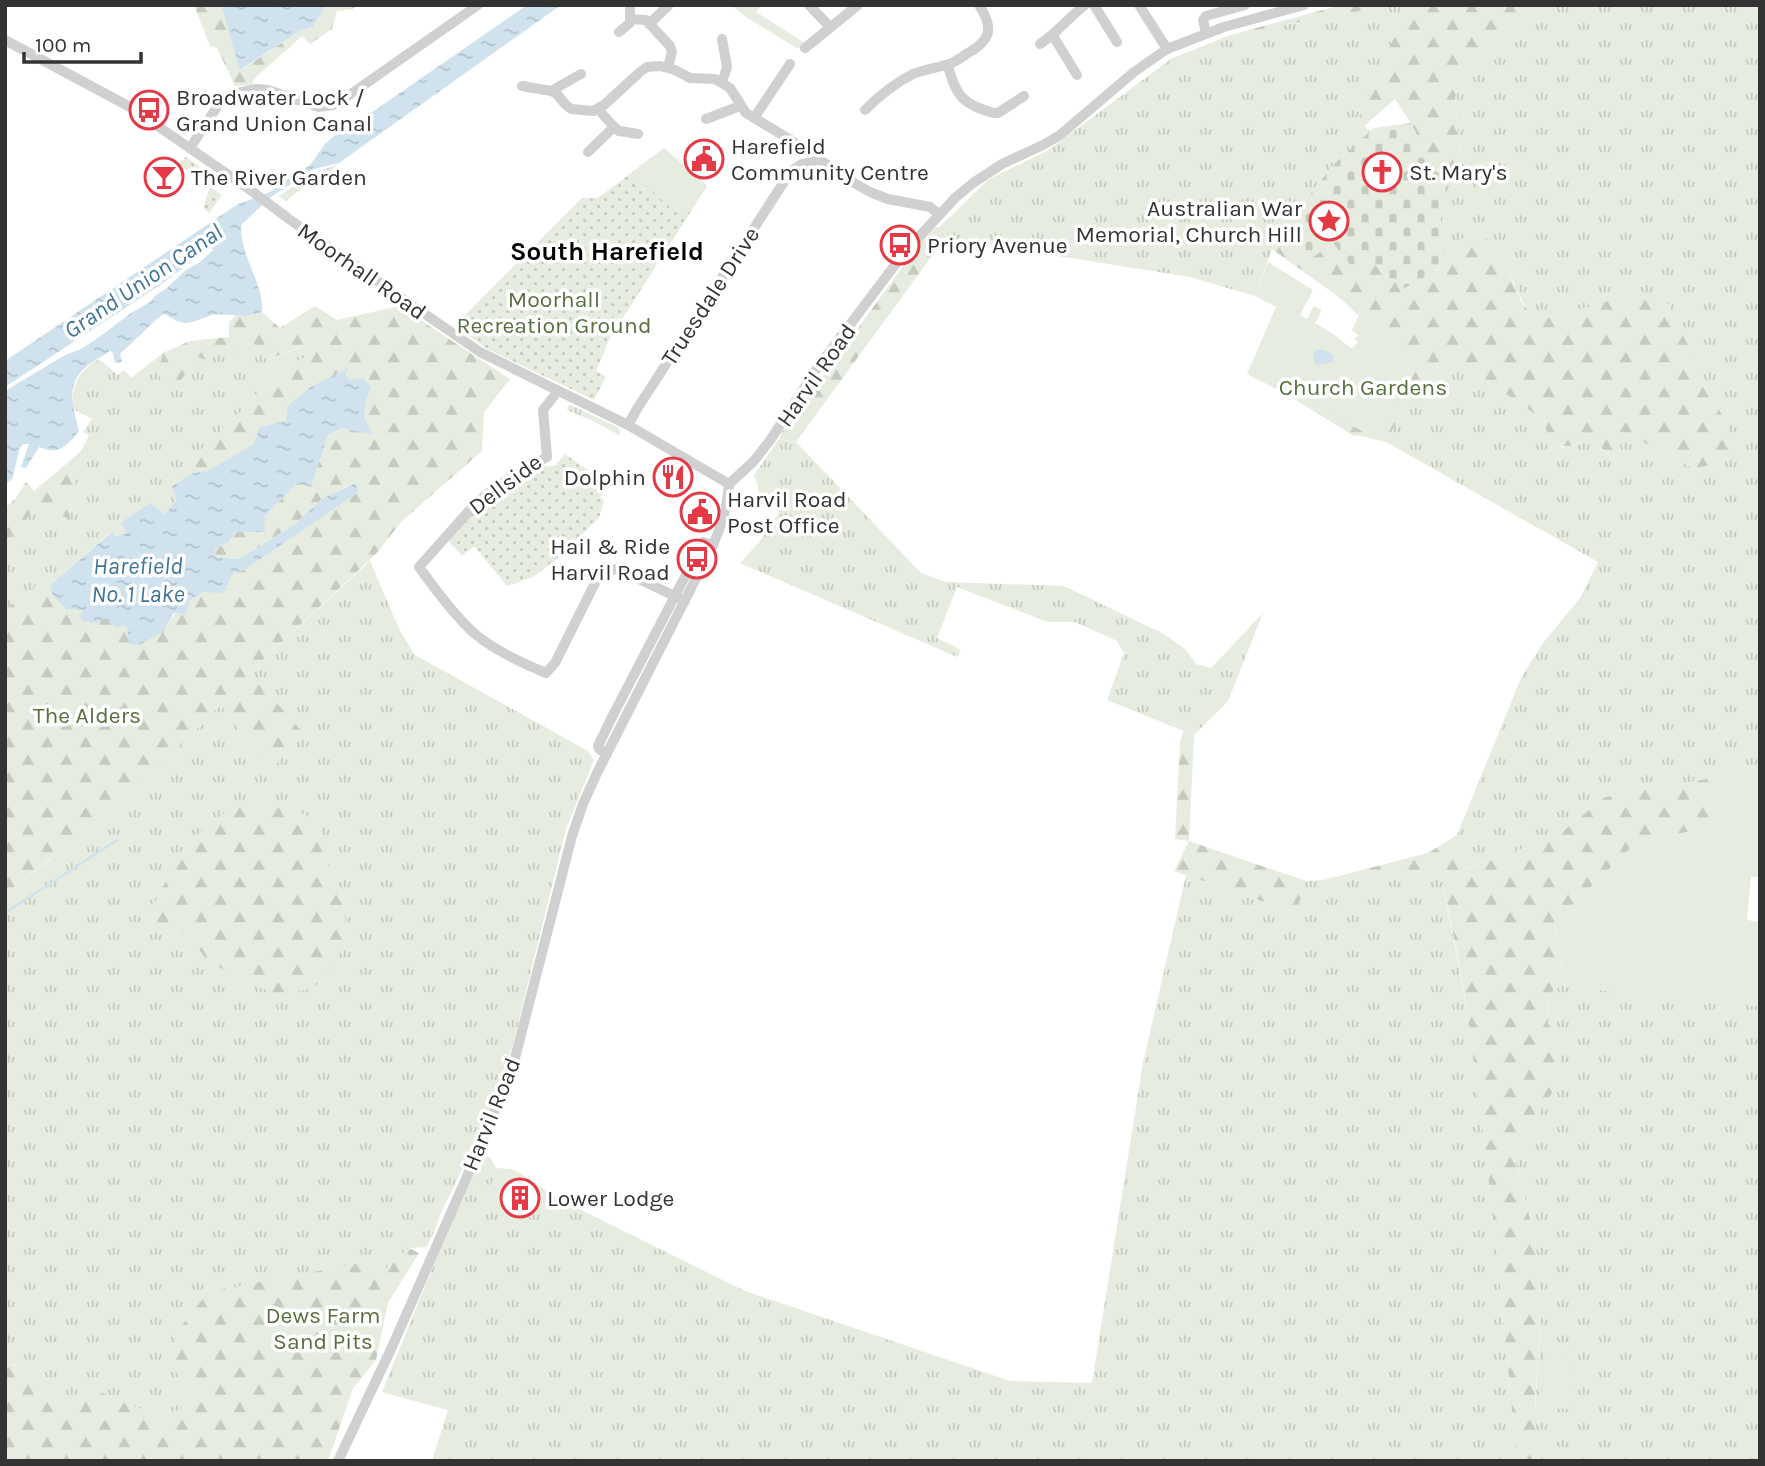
<svg xmlns="http://www.w3.org/2000/svg" width="1765" height="1466" font-family="Karla,sans-serif">
	<defs>
		<pattern id="grass-tufts" width="24" height="20" patternUnits="userSpaceOnUse" patternTransform="scale(1.75)"><rect width="24" height="20" fill="#e6ecdf"/><path d="M3 7l-1-3M5 7V3M7 7l1-3M15 17l-1-3M17 17v-4M19 17l1-3" fill="none" stroke="#c6cbc0"/></pattern>
		<pattern id="forest-firs" width="22" height="20" patternUnits="userSpaceOnUse" patternTransform="scale(1.75)"><rect width="22" height="20" fill="#e6ecdf"/><path d="M5 1l3.5 6h-7zM16 11l3.5 6h-7z" fill="#c6cbc0"/></pattern>
		<pattern id="cemetery-stones" width="16" height="16" patternUnits="userSpaceOnUse" patternTransform="scale(1.75)"><rect width="16" height="16" fill="#e6ecdf"/><path d="M2 7V4a2 2 0 0 1 4 0v3zM10 15v-3a2 2 0 0 1 4 0v3z" fill="#c6cbc0"/></pattern>
		<pattern id="park-dots" width="8" height="8" patternUnits="userSpaceOnUse" patternTransform="scale(1.75)"><rect width="8" height="8" fill="#e6ecdf"/><path d="M2 2h.1M6 6h.1" fill="none" stroke="#c6cbc0" stroke-width="1.8" stroke-linecap="round"/></pattern>
		<pattern id="water-ripples" width="26" height="14" patternUnits="userSpaceOnUse" patternTransform="scale(1.75)"><rect width="26" height="14" fill="#cfe2ee"/><path d="M2 4q2-2 4 0t4 0M15 11q2-2 4 0t4 0" fill="none" stroke="#b2c2cd"/></pattern>
	</defs>
	<rect width="100%" height="100%" fill="#fff"/>
	<!-- grass -->
	<g fill="url(#grass-tufts)">
		<polygon points="1391,5 1408,5 1359,120 1370,132 1334,164 1282,230 1272,249 1255,296 1190,277 945,238 951,216 989,179 1047,151 1171,59 1230,35"/>
		<polygon points="1538,5 1760,5 1760,770 1605,797 1557,836 1466,869 1457,835 1521,678 1543,643 1580,598 1598,562 1386,442 1412,392 1422,387 1442,360 1457,361 1544,420 1546,431 1562,448 1593,441 1610,456 1624,432 1649,444 1731,436 1668,304 1566,314 1545,319 1531,314 1523,303 1504,261 1493,246 1456,240 1442,263 1440,206 1451,182 1462,176 1455,97 1481,51"/>
		<path d="M337 165C323 180 301 186 286 201L279 196 313 173Z"/>
		<path d="M252 340 268 360 311 343 318 351 271 375 249 404 193 457V473L172 486 177 500 165 514 150 504 120 523 127 533 116 536 111 532 50 585H37L5 609V542L22 527 32 511 50 510 70 520 73 489 75 482 66 464 81 451 89 435 83 432 92 419 73 409C72 382 77 373 99 359L118 375 124 370 131 378 163 353 164 361 198 357 222 348Z"/>
		<polygon points="569,404 617,427 617,428 621,431 619,435 593,421 567,410"/>
		<polygon points="779,439 796,442 921,573 946,582 1064,586 1164,634 1186,650 1196,664 1211,668 1263,613 1228,701 1194,735 1107,700 1124,653 1117,641 1075,622 1048,622 957,587 937,638 961,650 957,657 740,563 760,541 779,512 759,493 758,485 754,475"/>
		<path d="M370 561 400 631 415 655 588 751 594 760 566 829 512 1048 486 1117 450 1195C439 1211 437 1231 426 1247L409 1248 387 1268 361 1263 183 1325 176 1333V1371L190 1396 180 1411 152 1414 103 1393 63 1408 22 1366 5 1365V894L48 861 201 725 253 669Z"/>
		<path d="M1441 872C1450 923 1461 973 1469 1024 1489 1163 1502 1303 1515 1443V1461H432L448 1410 382 1392 455 1212 481 1158 487 1156 491 1158 496 1168 487 1202 511 1229 557 1198 745 1291 1010 1381 1092 1383 1143 1063 1186 875 1295 913 1306 881Z"/>
		<path d="M1561 985C1627 994 1693 1002 1760 1006V1461H1536L1533 1446 1541 1311 1535 1237 1514 1157 1543 1106 1564 1076 1548 1024 1549 994Z"/>
	</g>
	<!-- forest -->
	<g fill="url(#forest-firs)">
		<polygon points="194,5 221,5 241,70 301,30 313,27 326,5 358,5 352,9 337,11 332,29 310,44 302,36 253,80 252,85 235,86 217,48 210,46"/>
		<polygon points="1341,5 1391,5 1230,35"/>
		<polygon points="1408,5 1538,5 1481,51 1455,97 1462,177 1451,182 1432,166 1411,123 1395,99 1364,126 1358,120"/>
		<polygon points="951,216 945,238 796,442 779,439 782,432 931,228 939,227"/>
		<path d="M1282 230 1306 261 1333 243 1356 271 1370 261 1437 271 1456 240 1480 233 1493 245 1504 261 1522 303 1531 314 1545 319 1619 298 1654 296 1668 304 1732 436 1736 458 1694 469 1624 432 1615 455 1611 456 1593 441C1565 446 1550 457 1544 420L1457 361 1442 360 1422 387 1412 392 1386 442 1357 435 1354 436 1286 394 1311 380 1416 370 1340 298 1272 249Z"/>
		<path d="M315 306 337 320 399 306 510 379 484 412 482 451 402 521 375 555 253 669 255 678 305 735 275 765 256 752 221 705C154 772 81 836 5 894V609L37 585H50L52 594 84 610 128 626 163 632C172 617 186 596 205 592 211 591 218 592 223 593L233 574 246 569 359 492 354 483 323 498 295 524 239 559 216 557 215 549 229 542 235 532 264 517 297 483 311 486 328 435 364 418 366 400 345 374 346 369 312 386 288 405 287 421 261 427 254 444 209 470 193 473V457L249 404 271 375 317 351 310 343 267 360 252 341 231 360 222 348 209 361 198 357 175 388 163 384 158 372 163 353 190 341 229 337V322L236 315 246 316 262 312 280 328Z"/>
		<polygon points="66,464 76,482 73,489 70,520 50,510 32,511 22,527 5,542 5,505 7,506 15,499 26,482 34,491"/>
		<polygon points="1183,731 1194,735 1189,841 1306,881 1296,913 1174,871 1189,841 1175,839 1180,743"/>
		<path d="M1735 774 1712 800 1718 826 1637 842 1554 923C1559 944 1564 964 1561 985L1549 994 1548 1024 1553 1029 1564 1076 1543 1106 1514 1158 1535 1237 1541 1311 1535 1405 1538 1461H1515V1443C1502 1303 1489 1163 1469 1025 1462 974 1451 923 1441 872L1323 880 1428 853 1457 835 1467 869 1557 836 1605 797Z"/>
		<path d="M257 801 289 804 322 827 323 854 336 881 345 916 344 945 332 970 321 982 308 989 288 994 276 993 246 983 206 959 186 931C167 930 160 929 150 911L186 844 235 804Z"/>
		<polygon points="409,1248 419,1253 388,1303 376,1360 353,1388 328,1461 5,1461 5,1365 22,1366 63,1408 103,1393 152,1414 180,1411 190,1396 176,1371 176,1333 208,1292 361,1263 387,1268"/>
	</g>
	<!-- cemetery -->
	<polygon fill="url(#cemetery-stones)" points="1411,123 1432,166 1451,182 1440,206 1442,263 1437,270 1403,289 1370,261 1356,272 1333,243 1306,262 1282,230 1334,164 1374,128"/>
	<!-- park -->
	<g fill="url(#park-dots)">
		<polygon points="664,148 707,186 610,338 596,371 606,377 594,400 489,350 454,326 582,198 598,198"/>
		<polygon points="186,157 201,168 193,175 178,164"/>
		<polygon points="210,187 222,195 209,213 203,208"/>
		<polygon points="565,454 609,485 600,497 604,501 599,518 556,560 533,577 507,586 474,546 462,556 448,540 473,512 514,482 544,465 548,467 556,465"/>
	</g>
	<!-- garden -->
	<g fill="#e6ecdf">
		<polygon points="731,5 762,5 756,12 805,43 798,49 746,17"/>
		<polygon points="664,148 707,186 681,217 632,173"/>
		<polygon points="1268,262 1313,290 1300,315 1307,319 1314,306 1322,310 1315,323 1332,333 1352,349 1358,342 1355,339 1358,335 1352,330 1359,316 1416,370 1381,441 1288,392 1286,394 1247,374 1276,307 1255,296"/>
		<path d="M1760 770V848L1758 877H1751L1747 920 1760 922V1006C1693 1002 1627 994 1561 985 1564 964 1559 943 1554 923L1637 842 1717 826 1712 800 1735 774Z"/>
		<polygon points="496,1168 511,1169 520,1173 557,1198 511,1229 487,1202"/>
		<polygon points="1572,1351 1574,1409 1540,1408 1544,1354"/>
	</g>
	<!-- water -->
	<g fill="url(#water-ripples)">
		<polygon points="221,5 326,5 313,27 301,30 240,70"/>
		<path d="M527 5H561L339 163 314 169 271 197 241 225C240 257 264 283 262 312L246 316 215 314 193 322 184 323 177 321 164 314 158 318 120 354 122 362 115 363 113 353 110 351C102 357 93 361 86 367 64 385 74 409 79 431 73 439 62 452 51 450 47 450 43 448 39 447L26 468 21 467 29 444H23L20 448 12 479 5 485V391L65 355 81 349 98 338 131 313 150 302 156 295 167 288 186 270 200 262 214 249H209L160 285 5 387V361L238 204 268 193 310 165 325 144 334 136 368 115Z"/>
		<polygon points="1317,349 1326,351 1333,355 1333,362 1317,365 1315,363 1313,355"/>
		<polygon points="348,368 345,374 350,380 363,378 371,387 366,400 364,418 373,435 342,428 328,435 311,487 297,483 264,517 265,532 235,532 229,542 215,549 216,557 239,559 295,524 323,498 355,483 359,492 246,569 233,574 223,593 203,592 190,600 185,614 174,613 163,632 139,645 129,644 127,626 115,627 106,618 97,623 82,621 80,616 83,610 66,609 52,594 50,585 112,532 116,536 127,533 120,523 150,503 165,514 177,500 172,486 193,473 209,470 254,444 260,427 286,421 288,405 312,386"/>
	</g>
	<g fill="none" stroke-linecap="round" stroke-linejoin="round">
		<!-- stream -->
		<polyline stroke="#cfe2ee" stroke-width="2.5" points="5,913 117,840"/>
		<!-- minor -->
		<g stroke="#d0d0d0" stroke-width="10">
			<polyline points="809,5 830,27"/>
			<polyline points="1094,5 1117,42"/>
			<polyline points="1139,5 1167,49"/>
			<polyline points="630,19 646,20 670,46 672,52 668,67"/>
			<polyline points="649,24 668,6"/>
			<polyline points="619,32 630,23 630,7"/>
			<polyline points="1206,33 1203,20 1206,16 1245,5"/>
			<polyline points="1053,36 1077,75"/>
			<polyline points="5,40 130,107 249,189 289,219 393,292 480,352 628,425 729,484"/>
			<path d="M1040 44C1057 33 1069 17 1085 5"/>
			<polyline points="805,48 858,5"/>
			<path d="M948 65C955 95 963 105 994 113H998L1024 96"/>
			<polyline points="722,82 727,67 722,39"/>
			<polyline points="522,86 551,91 556,93 565,104 571,109 593,111 604,105 640,72 647,67 660,66 675,70 690,78 715,79 730,88 746,113 789,139 854,183 870,192 888,199 930,207 939,214"/>
			<polyline points="551,91 581,74"/>
			<path d="M865 110C880 95 895 83 913 74 925 69 937 68 949 64 956 62 962 57 968 53 991 40 994 28 979 5"/>
			<polyline points="754,118 790,64"/>
			<polyline points="706,119 740,106"/>
			<polyline points="614,127 619,131 638,134"/>
			<polyline points="190,148 217,107 224,99 237,93 257,89 268,90 319,107 333,105 348,96 478,5"/>
			<polyline points="588,152 614,127 598,109"/>
			<path d="M557 390 554 396 543 410 547 457 502 483 476 503 419 567C436 590 454 615 475 634 493 649 524 664 546 673L555 663 596 581C602 573 610 568 620 570L685 601"/>
			<polyline points="628,425 637,409 791,171 802,164 819,160"/>
			<polyline points="607,754 599,749 598,746 612,717 703,542 713,545"/>
			<polyline points="338,1461 392,1347 479,1149 514,1062 572,836 583,804 597,773 713,545 719,530 726,508 729,484 754,461 771,439 818,367 904,253 956,197 973,183 1002,164 1043,145 1060,135 1134,72 1167,49 1224,27 1304,5"/>
		</g>
	</g>
	<!-- icons -->
	<defs>
		<symbol id="bus-ring" viewBox="-11 -11 22 22"><circle r="9.5" fill="#fff" stroke="#e63946" stroke-width="1.5"/><path d="M-5-6H5V4H4V6H2V4H-2V6H-4V4H-5ZM-3.5-4V0h7V-4ZM-3.5 1.2v1.5H-2V1.2ZM2 1.2v1.5H3.5V1.2Z" fill="#e63946"/></symbol>
		<symbol id="civic-ring" viewBox="-11 -11 22 22"><circle r="9.5" fill="#fff" stroke="#e63946" stroke-width="1.5"/><path d="M-.6-6.5H3V-4.5H.6V-3L4-1V1h2V6H-6V1h2V-1L-.6-3ZM-1.2 2.5V6h2.4V2.5Z" fill="#e63946"/></symbol>
		<symbol id="church-ring" viewBox="-11 -11 22 22"><circle r="9.5" fill="#fff" stroke="#e63946" stroke-width="1.5"/><path d="M-1.2-6h2.4v3.5h3.3v2.4h-3.3V6h-2.4V-.1h-3.3v-2.4h3.3Z" fill="#e63946"/></symbol>
		<symbol id="bar-ring" viewBox="-11 -11 22 22"><circle r="9.5" fill="#fff" stroke="#e63946" stroke-width="1.5"/><path d="M-6-5H6L.8 .8V4.5H3.5V6h-7V4.5H-.8V.8Z" fill="#e63946"/></symbol>
		<symbol id="sight-ring" viewBox="-11 -11 22 22"><circle r="9.5" fill="#fff" stroke="#e63946" stroke-width="1.5"/><path d="M0-6L1.8-2.2L6-1.7L2.9 1.2L3.7 5.4L0 3.3L-3.7 5.4L-2.9 1.2L-6-1.7L-1.8-2.2Z" fill="#e63946"/></symbol>
		<symbol id="restaurant-ring" viewBox="-11 -11 22 22"><circle r="9.5" fill="#fff" stroke="#e63946" stroke-width="1.5"/><path d="M-5-6h1v4h1v-4h1v4h1v-4h1v5L-1.5 .5V6h-2V.5L-5-1ZM5-6V6H3V1.5H1.5Q1.5-4 5-6Z" fill="#e63946"/></symbol>
		<symbol id="building-ring" viewBox="-11 -11 22 22"><circle r="9.5" fill="#fff" stroke="#e63946" stroke-width="1.5"/><path d="M-4-6H4V6H1V3H-1V6H-4ZM-2.5-4.3h1.7v1.8h-1.7ZM.8-4.3h1.7v1.8H.8ZM-2.5-1h1.7V.8h-1.7ZM.8-1h1.7V.8H.8Z" fill="#e63946"/></symbol>
	</defs>
	<g fill-rule="evenodd">
		<use href="#bus-ring" x="127" y="88" width="44" height="44"/>
		<use href="#civic-ring" x="682" y="137" width="44" height="44"/>
		<use href="#church-ring" x="1360" y="150" width="44" height="44"/>
		<use href="#bar-ring" x="142" y="155" width="44" height="44"/>
		<use href="#sight-ring" x="1307" y="199" width="44" height="44"/>
		<use href="#bus-ring" x="878" y="223" width="44" height="44"/>
		<use href="#restaurant-ring" x="651" y="455" width="44" height="44"/>
		<use href="#civic-ring" x="678" y="490" width="44" height="44"/>
		<use href="#bus-ring" x="675" y="537" width="44" height="44"/>
		<use href="#building-ring" x="498" y="1176" width="44" height="44"/>
	</g>
	<g text-anchor="middle" stroke-width="7" stroke-linejoin="round" paint-order="stroke">
		<!-- poi labels -->
		<g font-size="23" fill="#333" stroke="#fff" text-anchor="start">
			<text x="176" y="105">Broadwater Lock /<tspan x="176" dy="26">Grand Union Canal</tspan></text>
			<text x="731" y="154">Harefield<tspan x="731" dy="26">Community Centre</tspan></text>
			<text x="1409" y="180">St. Mary's</text>
			<text x="191" y="185">The River Garden</text>
			<text x="1302" y="216" text-anchor="end">Australian War<tspan x="1302" dy="26">Memorial, Church Hill</tspan></text>
			<text x="927" y="253">Priory Avenue</text>
			<text x="646" y="485" text-anchor="end">Dolphin</text>
			<text x="727" y="507">Harvil Road<tspan x="727" dy="26">Post Office</tspan></text>
			<text x="670" y="554" text-anchor="end">Hail &amp; Ride<tspan x="670" dy="26">Harvil Road</tspan></text>
			<text x="547" y="1206">Lower Lodge</text>
		</g>
		<!-- street labels -->
		<g font-size="23" fill="#333" stroke="#fff">
			<text transform="translate(362 271) rotate(35)" y="8">Moorhall Road</text>
			<text transform="translate(710 296) rotate(-57)" y="8">Truesdale Drive</text>
			<text transform="translate(816 375) rotate(-55)" y="8">Harvil Road</text>
			<text transform="translate(505 484) rotate(-37)" y="8">Dellside</text>
			<text transform="translate(491 1114) rotate(-68)" y="8">Harvil Road</text>
		</g>
		<!-- park labels -->
		<g font-size="23" fill="#56703f" stroke="#fff">
			<text x="554" y="307">Moorhall<tspan x="554" dy="26">Recreation Ground</tspan></text>
			<text x="1363" y="395">Church Gardens</text>
			<text x="87" y="723">The Alders</text>
			<text x="323" y="1323">Dews Farm<tspan x="323" dy="26">Sand Pits</tspan></text>
		</g>
		<!-- water labels -->
		<g font-size="24" font-style="italic" fill="#3f7597" stroke="#fff">
			<text transform="translate(143 281) rotate(-34)" y="8">Grand Union Canal</text>
			<text x="138" y="574">Harefield<tspan x="138" dy="28">No. 1 Lake</tspan></text>
		</g>
		<!-- quarter labels -->
		<g font-size="26" font-weight="bold" fill="#000" stroke="#fff">
			<text x="607" y="260">South Harefield</text>
		</g>
	</g>
	<!-- border -->
	<rect width="1765" height="1466" fill="none" stroke="#333333" stroke-width="14"/>
	<!-- scale -->
	<path d="M24 52v10h117v-10" fill="none" stroke="#333333" stroke-width="3.5"/>
	<text x="35" y="52" font-size="21" fill="#333333" stroke="#ffffff" stroke-width="5" paint-order="stroke">100 m</text>
</svg>
